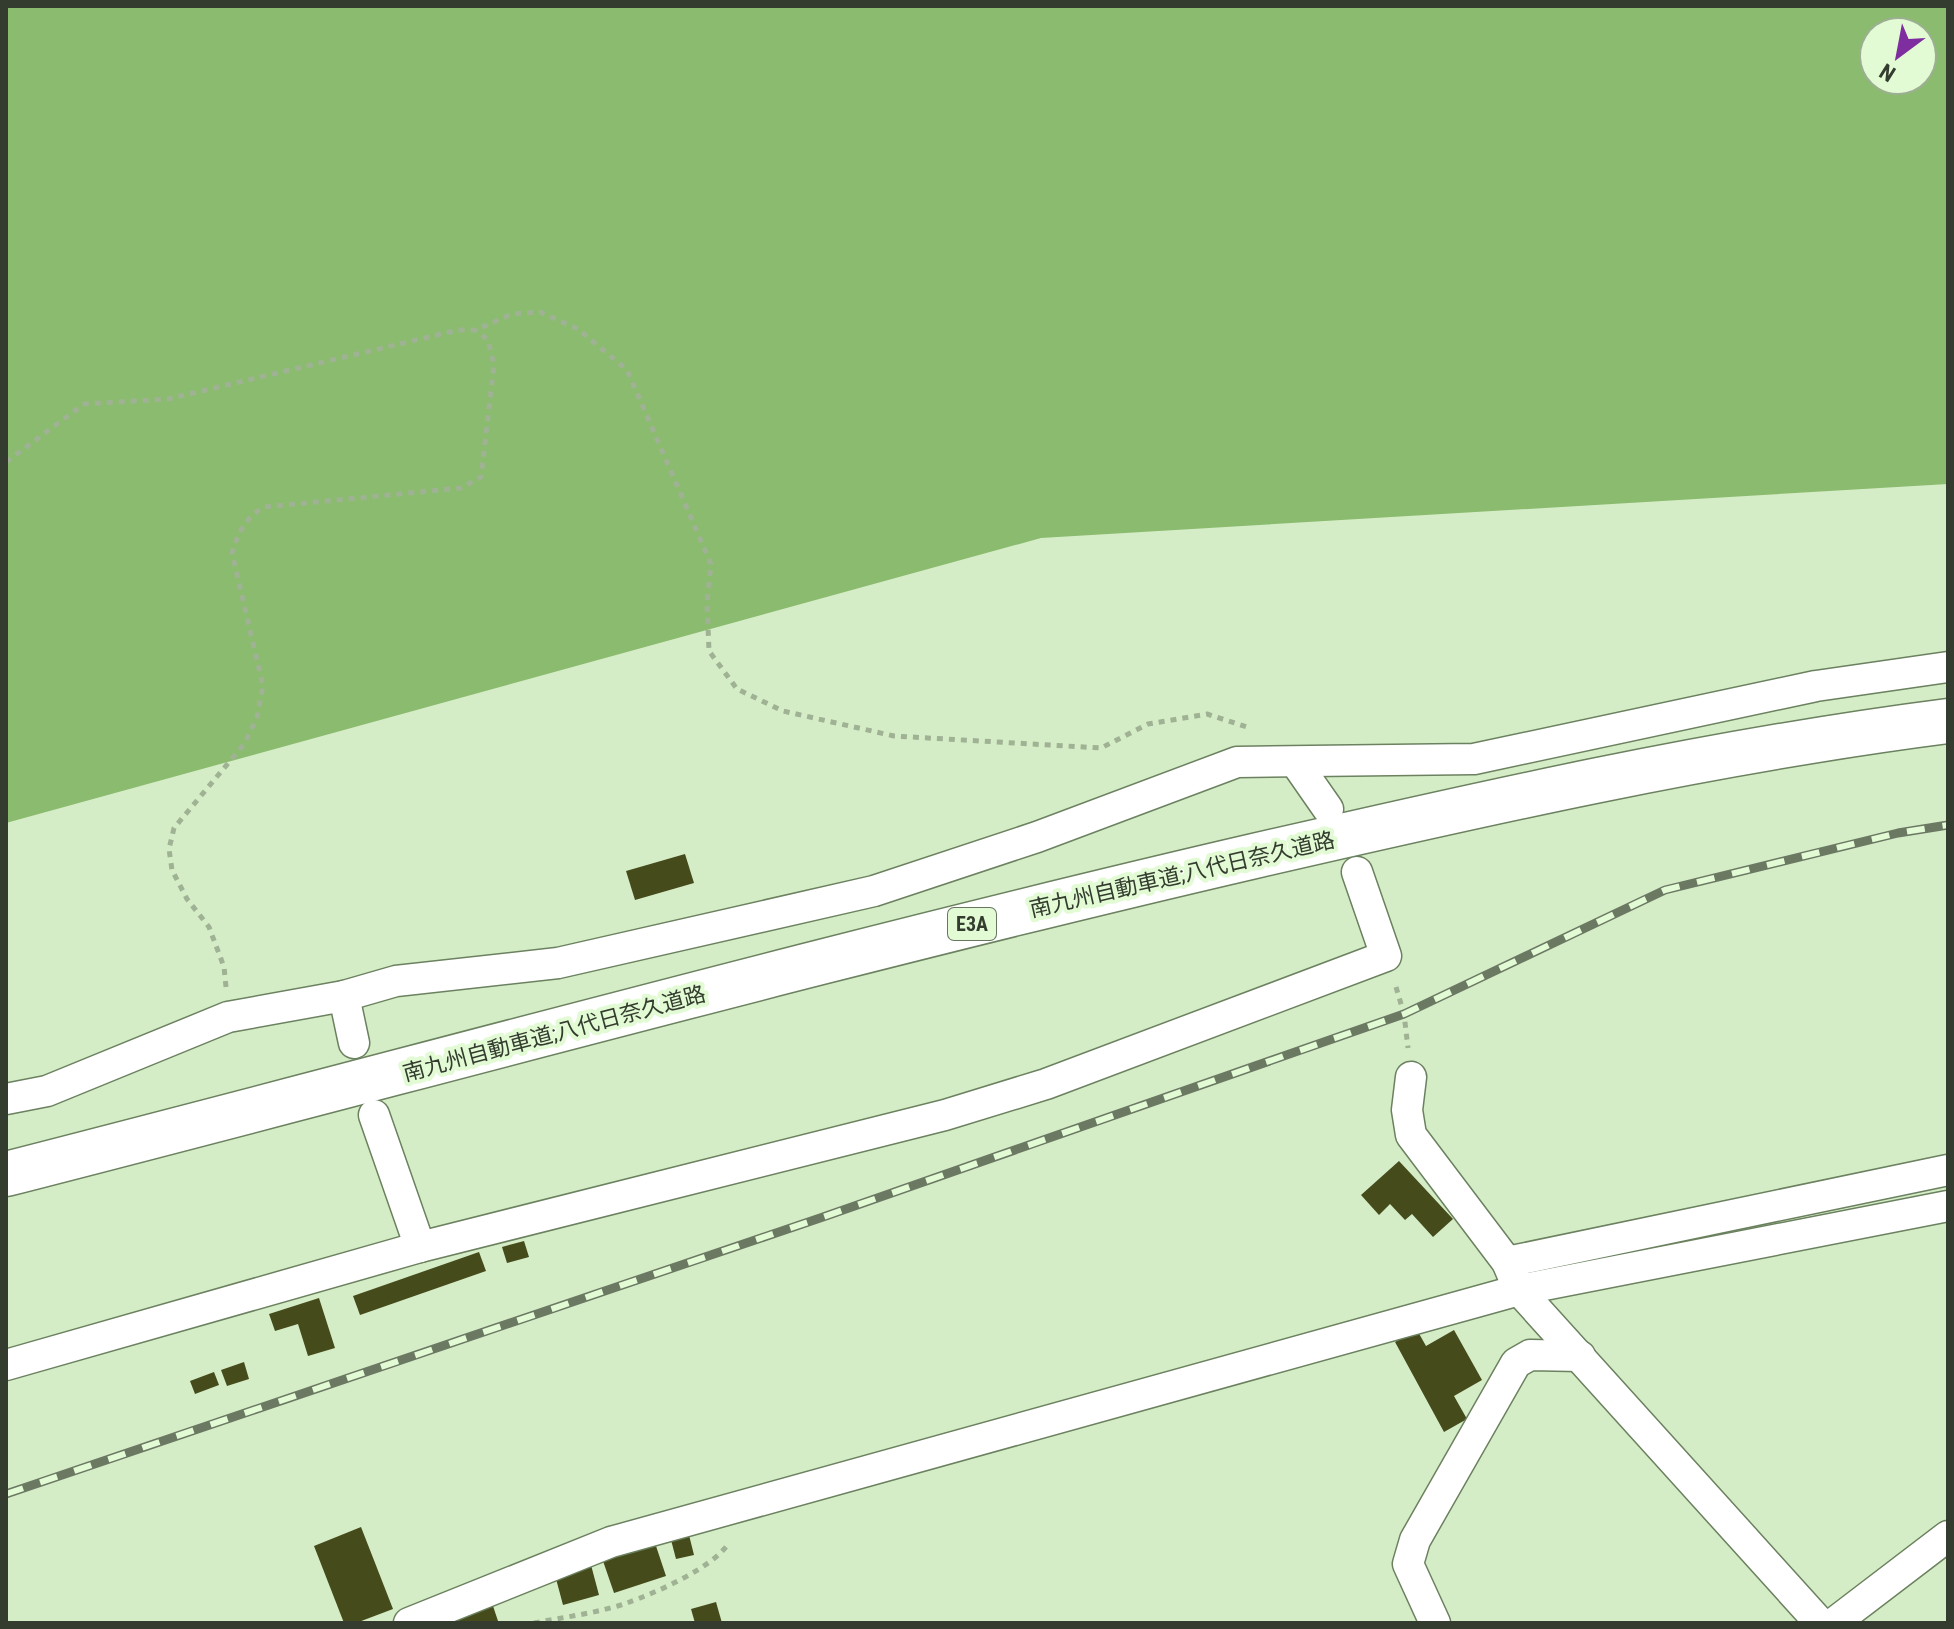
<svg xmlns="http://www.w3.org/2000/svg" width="1954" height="1629" font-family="'Roboto Condensed','Noto Sans JP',sans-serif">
	<rect width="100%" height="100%" fill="#d5edc7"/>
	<!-- forest -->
	<path fill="#8bbb6f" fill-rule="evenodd" d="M6 6H1948V484L1041 538 6 823ZM1874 32H1922V80H1874Z"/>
	<!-- building -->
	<g fill="#454b1b">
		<polygon points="685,854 694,883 635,900 626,871"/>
		<polygon points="1399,1161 1453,1219 1433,1237 1412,1214 1405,1220 1390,1204 1379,1215 1361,1195"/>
		<polygon points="524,1241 529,1257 507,1263 502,1247"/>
		<polygon points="479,1252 486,1271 360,1315 353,1296"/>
		<polygon points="319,1298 335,1348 308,1356 298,1324 275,1331 269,1314"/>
		<polygon points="1417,1330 1426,1346 1454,1330 1482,1380 1454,1396 1467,1419 1444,1432 1395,1342"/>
		<polygon points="244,1362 249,1379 227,1386 221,1370"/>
		<polygon points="214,1372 219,1385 195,1394 190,1381"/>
		<polygon points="361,1527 393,1609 356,1623 344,1623 314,1546"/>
		<polygon points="688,1531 694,1555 676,1559 670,1536"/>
		<polygon points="654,1540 666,1576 614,1593 602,1558"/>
		<polygon points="591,1565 599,1595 563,1605 555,1575"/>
		<polygon points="491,1600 498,1621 445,1623"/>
		<polygon points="716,1602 722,1623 695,1623 691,1609"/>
	</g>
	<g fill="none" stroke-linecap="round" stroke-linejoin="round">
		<defs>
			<g id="street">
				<polyline points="1296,763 1328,809"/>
				<polyline points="344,996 354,1043"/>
				<polyline points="1411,1077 1407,1110 1411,1135 1507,1262 1519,1290 1820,1623"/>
				<polyline points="6,1099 47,1091 228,1017 344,996 396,981 558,963 874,891 1037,837 1237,762 1474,759 1816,686 1948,667"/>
				<polyline points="374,1115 420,1247"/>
				<polyline points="1507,1262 1948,1170"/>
				<polyline points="6,1365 420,1247 945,1115 1046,1084 1386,956 1357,872"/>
				<polyline points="409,1623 611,1542 1519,1290 1948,1206"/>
				<polyline points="1435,1623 1408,1564 1415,1540 1516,1363 1530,1355 1580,1356"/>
				<polyline points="1834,1623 1948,1536"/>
			</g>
			<path id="highway" d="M6 1174C420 1068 833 954 1250 857 1480 804 1713 751 1948 721"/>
		</defs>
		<!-- street casing -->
		<use href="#street" stroke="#6b815f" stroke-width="33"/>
		<!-- highway casing -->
		<use href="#highway" stroke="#6b815f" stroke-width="47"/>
		<!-- path -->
		<g stroke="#9fb294" stroke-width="5" stroke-dasharray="6 6" stroke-linecap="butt">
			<polyline points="6,462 84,404 168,399 458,330 476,330 512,314 540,312 578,329 627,370 711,564 707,602 709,651 737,689 783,711 894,736 1101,748 1148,724 1207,714 1247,727"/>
			<path d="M226 987 224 967 209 927 187 899 172 870 169 849 174 828 245 743 257 717 263 686 232 553C238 533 245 518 264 507L461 488 481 477 494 365 488 340 476 330"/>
			<polyline points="1396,987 1404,1014 1408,1048"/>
			<path d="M534 1623C564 1617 598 1613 627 1603 657 1592 711 1569 729 1543"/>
		</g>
		<!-- street -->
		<use href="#street" stroke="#fff" stroke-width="30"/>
		<!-- highway -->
		<use href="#highway" stroke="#fff" stroke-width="44"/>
		<defs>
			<polyline id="rail" points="6,1494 823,1217 1404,1014 1665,890 1898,833 1948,825"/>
		</defs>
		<!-- rail casing -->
		<use href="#rail" stroke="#6b7963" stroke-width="9"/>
		<!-- rail -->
		<use href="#rail" stroke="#e2fbd4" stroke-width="6" stroke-dasharray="18" stroke-linecap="butt"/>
	</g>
	<g text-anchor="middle" stroke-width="8" stroke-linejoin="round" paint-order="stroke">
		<!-- shield labels -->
		<rect fill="#e2fbd4" stroke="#687560" stroke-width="2" x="948" y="908" width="48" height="32" rx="6"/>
		<g font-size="20" font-weight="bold" fill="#333c2e">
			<text x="972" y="931">E3A</text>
		</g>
		<!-- street labels -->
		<g font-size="22" fill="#333c2e" stroke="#e2fbd4">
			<text transform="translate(1182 874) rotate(-13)" y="8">南九州自動車道;八代日奈久道路</text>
			<text transform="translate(554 1033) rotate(-15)" y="8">南九州自動車道;八代日奈久道路</text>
		</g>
	</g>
	<!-- border -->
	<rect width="1954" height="1629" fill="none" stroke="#333c2e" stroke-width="16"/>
	<!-- north arrow -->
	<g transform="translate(1898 56) rotate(212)"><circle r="38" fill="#e2fbd4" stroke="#9caf92" stroke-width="2"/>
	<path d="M0-6L14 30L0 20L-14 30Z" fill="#7e2e9e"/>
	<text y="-12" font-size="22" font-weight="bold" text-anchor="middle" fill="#333c2e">N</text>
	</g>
</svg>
